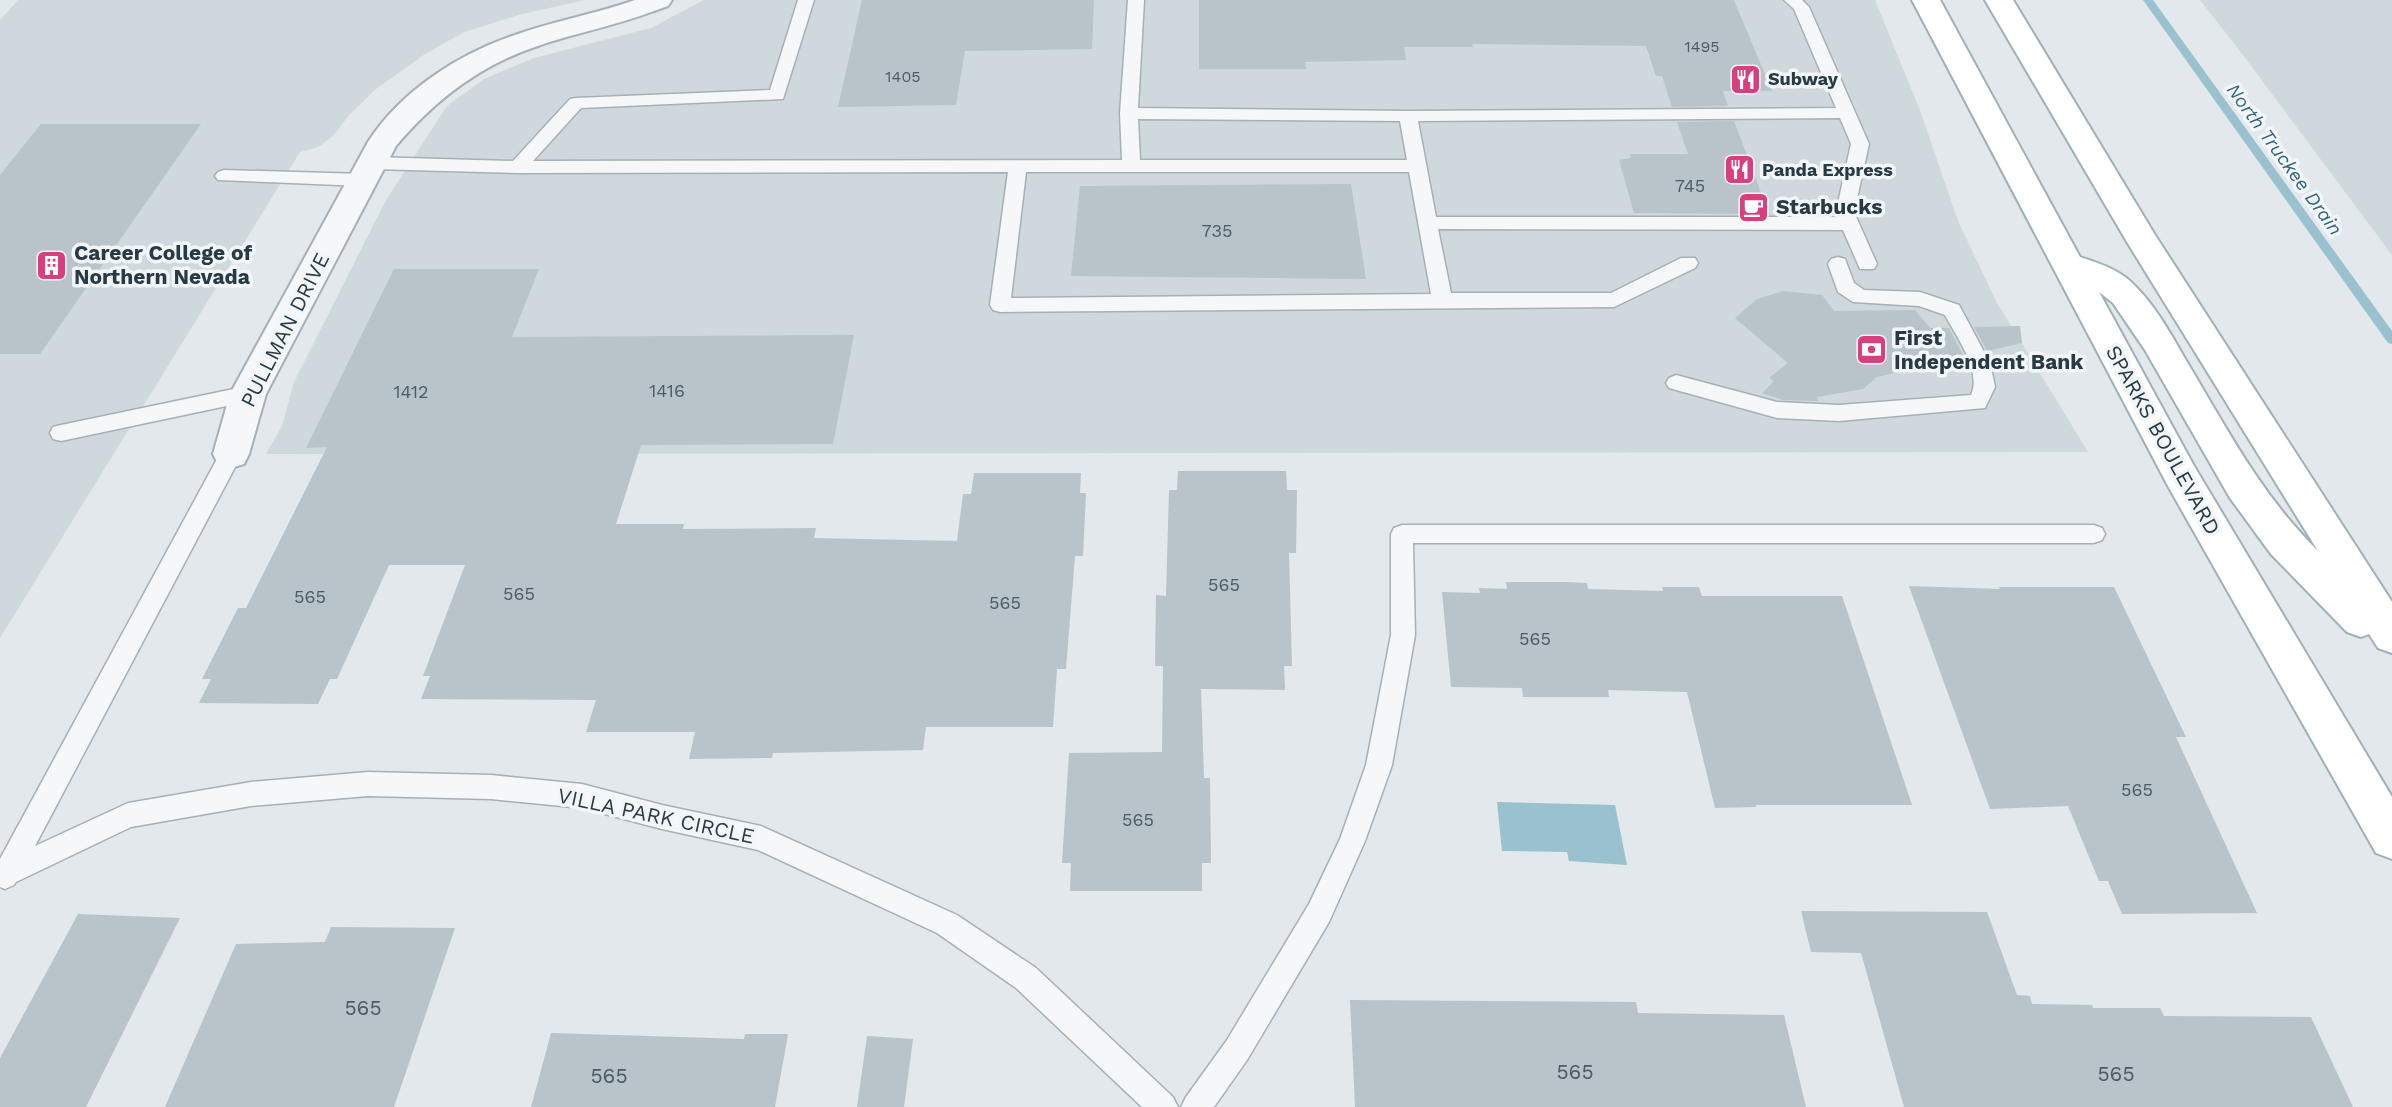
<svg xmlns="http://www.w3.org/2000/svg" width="2392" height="1107" font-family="'Work Sans',sans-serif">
	<rect width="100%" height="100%" fill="#e2e8eb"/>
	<!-- built -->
	<g fill="#cfd8dd">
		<polygon points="18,0 585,0 522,14 464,32 425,54 376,89 349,115 333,136 318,147 300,152 0,638 0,20"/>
		<polygon points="704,0 1875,0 1921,113 1958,221 1996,301 2088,452 266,454 282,426 294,382 386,200 447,106 484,79 534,58 651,28"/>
		<polygon points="2200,0 2392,0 2392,255 2240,51"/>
	</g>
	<!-- water -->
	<polygon fill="#9ac1ce" points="1497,802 1615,805 1627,865 1569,861 1567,852 1502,851"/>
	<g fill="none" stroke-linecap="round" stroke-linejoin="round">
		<!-- stream -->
		<polygon fill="#9ac1ce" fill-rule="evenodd" points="2143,0 2153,0 2392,331 2392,344 2388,343"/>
	</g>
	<!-- building -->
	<g fill="#b8c3ca">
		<polygon points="862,0 1094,0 1092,49 965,51 956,105 838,107"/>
		<polygon points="1199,0 1734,0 1772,91 1723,91 1728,106 1672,107 1662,76 1656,76 1646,46 1472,44 1473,47 1404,47 1406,60 1305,62 1306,69 1199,69"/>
		<polygon points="1734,121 1769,214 1634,213 1619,160 1631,158 1630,154 1688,154 1677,122"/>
		<polygon points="41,124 201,124 40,354 0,354 0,175"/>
		<polygon points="1351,184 1366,279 1071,276 1080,186"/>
		<polygon points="394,269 539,269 512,337 854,335 833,444 641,445 616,524 684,524 683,529 816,528 814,538 957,541 963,494 971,494 974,473 1081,473 1080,493 1086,493 1083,556 1075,556 1066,669 1057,669 1053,727 926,727 923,750 773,753 772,758 689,759 695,732 586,732 596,700 421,699 430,676 423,676 465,565 389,565 337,679 330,679 318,704 199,703 211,679 202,679 238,608 246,608 327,447 306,448"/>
		<polygon points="1783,291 1822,295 1834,311 1915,310 1930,328 1949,328 1964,357 1877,377 1863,389 1817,397 1818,401 1783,400 1762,393 1774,381 1769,378 1788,363 1735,318 1757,299"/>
		<polygon points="2020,326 2022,343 1987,351 1974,327"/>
		<polygon points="1178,471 1286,471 1287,490 1297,490 1296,553 1289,553 1292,666 1284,666 1285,690 1201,689 1204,778 1210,778 1211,863 1202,863 1202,891 1070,891 1071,863 1062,863 1069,753 1162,752 1163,666 1155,666 1156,595 1166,596 1169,490 1177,490"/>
		<polygon points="1506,582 1565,582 1587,583 1588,589 1663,591 1662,587 1699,587 1702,596 1842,596 1912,805 1756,805 1756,807 1715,808 1687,692 1608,690 1609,697 1523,697 1522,688 1451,687 1442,592 1480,593 1479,588 1507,589"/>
		<polygon points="1909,586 2000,589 1999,587 2114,587 2186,737 2176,737 2257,913 2122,914 2108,881 2099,881 2068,806 1990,809"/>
		<polygon points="1801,911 1987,912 2017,995 2030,996 2032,1004 2092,1005 2093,1008 2160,1008 2164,1016 2311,1017 2353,1107 1904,1107 1861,953 1811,952"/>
		<polygon points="78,914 180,918 86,1107 0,1107 0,1058"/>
		<polygon points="331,927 455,928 394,1107 165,1107 236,944 325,942"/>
		<polygon points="1350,1000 1636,1002 1638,1013 1784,1015 1806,1107 1355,1107"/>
		<polygon points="551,1033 744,1039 745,1034 788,1034 775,1107 531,1107"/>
		<polygon points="867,1036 913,1039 904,1107 857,1107"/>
	</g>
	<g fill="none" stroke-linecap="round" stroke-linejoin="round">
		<defs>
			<g id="service">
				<path d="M798 0H814L783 99 581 108 533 161 1122 160 1120 113 1128 0H1144L1138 108 1408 111 1836 108 1794 9 1784 0H1802L1809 7 1869 144 1854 212 1877 264 1874 269H1860L1843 230 1438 229 1451 293H1611L1681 258H1695L1698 263 1695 268 1614 307 1000 312 993 310 990 305 1008 172 518 173 372 169 363 163 372 157 513 161 570 99 576 98 770 90ZM1840 118 1851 144 1836 212 1838 217H1436L1418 121ZM1138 119 1400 121 1407 160H1140ZM1026 172H1409L1431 294 1011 298Z"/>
				<polygon points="224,170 363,174 372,180 363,186 218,180 215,176 218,172"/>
				<path d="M1838 257 1845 259 1854 283 1864 290 1920 292 1959 305 1990 363 1995 387 1985 408 1839 421 1777 418 1669 388 1666 383 1669 378 1676 375 1777 402 1839 405 1971 395C1982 371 1956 336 1945 315L1919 306 1853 302 1838 292 1828 264 1831 259Z"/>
				<polygon points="248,386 255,388 258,394 255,400 61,441 53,439 50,433 53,427 61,425"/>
				<polygon points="231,446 239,448 242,454 35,846 128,803 251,782 368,772 491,775 582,784 662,805 761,826 957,915 1036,968 1173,1097 1178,1107 1142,1107 1016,988 937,933 758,850 662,829 582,808 491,799 368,796 251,806 131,827 16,882 14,885 5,889 0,887 0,859 223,448"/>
				<polygon points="1402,525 2094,525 2102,528 2105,534 2102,540 2094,543 1413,543 1415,635 1392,765 1365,841 1329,922 1247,1060 1214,1107 1181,1107 1186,1097 1227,1040 1309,904 1340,839 1366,765 1391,635 1391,534 1394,528"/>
			</g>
			<path id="minor" d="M635 0H672L668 6 654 11C615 26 574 33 535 47 479 66 434 101 396 146L266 394 249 454 244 464 231 468 218 464 213 454 230 394 368 142C401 91 458 54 515 35 554 21 595 14 635 0Z"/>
			<path id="primary" d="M1912 0H1940L2080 257C2101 264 2121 270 2136 287 2159 310 2176 344 2193 372 2230 435 2265 499 2318 551L2127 242 1985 0H2013L2155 235 2392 602V653L2378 648 2369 634 2361 637 2347 632 2271 554 2230 498 2145 350 2113 303 2099 292 2194 466 2392 797V859L2376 853 2168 486Z"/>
		</defs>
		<!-- service casing -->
		<use href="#service" stroke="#a6b0b6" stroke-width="3"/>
		<!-- minor casing -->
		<use href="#minor" stroke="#a6b0b6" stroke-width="4"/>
		<!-- primary casing -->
		<use href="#primary" stroke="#a0b0b8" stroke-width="4"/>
		<!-- service -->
		<use href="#service" fill="#f5f7f9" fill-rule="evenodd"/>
		<!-- minor -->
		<use href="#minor" fill="#f5f7f9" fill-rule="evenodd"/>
		<!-- primary -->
		<use href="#primary" fill="#fff" fill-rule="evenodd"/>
	</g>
	<!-- icons -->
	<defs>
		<symbol id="restaurant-square" viewBox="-11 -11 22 22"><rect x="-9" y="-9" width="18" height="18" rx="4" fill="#d93e7e" stroke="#f2f6f8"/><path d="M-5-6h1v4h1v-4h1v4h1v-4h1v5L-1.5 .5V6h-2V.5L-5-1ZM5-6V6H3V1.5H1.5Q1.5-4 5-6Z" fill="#fff"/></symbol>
		<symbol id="cafe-square" viewBox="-11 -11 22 22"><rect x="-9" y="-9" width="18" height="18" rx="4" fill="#d93e7e" stroke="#f2f6f8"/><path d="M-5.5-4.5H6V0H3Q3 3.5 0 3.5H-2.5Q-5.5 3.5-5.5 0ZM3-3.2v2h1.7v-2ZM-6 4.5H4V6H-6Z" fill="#fff"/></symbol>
		<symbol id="building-square" viewBox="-11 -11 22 22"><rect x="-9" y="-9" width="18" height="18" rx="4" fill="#d93e7e" stroke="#f2f6f8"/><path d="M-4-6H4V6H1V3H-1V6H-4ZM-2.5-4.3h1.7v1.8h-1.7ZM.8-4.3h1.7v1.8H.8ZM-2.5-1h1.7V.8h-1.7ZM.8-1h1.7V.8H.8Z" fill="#fff"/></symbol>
		<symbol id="bank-square" viewBox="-11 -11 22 22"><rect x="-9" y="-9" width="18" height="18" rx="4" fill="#d93e7e" stroke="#f2f6f8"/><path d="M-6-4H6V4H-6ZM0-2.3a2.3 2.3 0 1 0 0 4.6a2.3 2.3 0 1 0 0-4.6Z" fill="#fff"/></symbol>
	</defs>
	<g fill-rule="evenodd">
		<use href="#restaurant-square" x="1728" y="62" width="35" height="35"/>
		<use href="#restaurant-square" x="1722" y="152" width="35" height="35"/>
		<use href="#cafe-square" x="1736" y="190" width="35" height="35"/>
		<use href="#building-square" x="34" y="248" width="35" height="35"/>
		<use href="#bank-square" x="1854" y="332" width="35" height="35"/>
	</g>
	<g text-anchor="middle" stroke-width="7" stroke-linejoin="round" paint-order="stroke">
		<!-- far-number labels -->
		<g font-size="16" fill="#4c5c66">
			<text x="1702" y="52">1495</text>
			<text x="903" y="82">1405</text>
		</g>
		<!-- far-poi labels -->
		<g font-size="18" font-weight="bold" fill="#283a45" stroke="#f2f6f8" text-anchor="start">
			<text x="1768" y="85">Subway</text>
			<text x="1762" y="176">Panda Express</text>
		</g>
		<!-- number labels -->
		<g font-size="18" fill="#4c5c66">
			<text x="1690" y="192">745</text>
			<text x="1217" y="237">735</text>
			<text x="667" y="397">1416</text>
			<text x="411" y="398">1412</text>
			<text x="1224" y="591">565</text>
			<text x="519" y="600">565</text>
			<text x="310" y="603">565</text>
			<text x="1005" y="609">565</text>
			<text x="1535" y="645">565</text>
			<text x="2137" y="796">565</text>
			<text x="1138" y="826">565</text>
		</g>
		<!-- far-water labels -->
		<g font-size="19" font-style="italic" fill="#2f657c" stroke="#f2f6f8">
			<text transform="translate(2285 159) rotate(54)" y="7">North Truckee Drain</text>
		</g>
		<!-- poi labels -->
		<g font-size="21" font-weight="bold" fill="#283a45" stroke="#f2f6f8" text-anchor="start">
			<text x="1776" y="214">Starbucks</text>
			<text x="74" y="260">Career College of<tspan x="74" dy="24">Northern Nevada</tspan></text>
			<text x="1894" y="345">First<tspan x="1894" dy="24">Independent Bank</tspan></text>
		</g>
		<!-- street labels -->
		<g font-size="21" fill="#283a45" stroke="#f2f6f8">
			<text transform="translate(285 330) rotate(-63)" y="7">PULLMAN DRIVE</text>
			<text transform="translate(2163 440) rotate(61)" y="7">SPARKS BOULEVARD</text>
			<text transform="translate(656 816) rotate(12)" y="7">VILLA PARK CIRCLE</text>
		</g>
		<!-- near-number labels -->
		<g font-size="21" fill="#4c5c66">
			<text x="363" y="1015">565</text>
			<text x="1575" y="1079">565</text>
			<text x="2116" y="1081">565</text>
			<text x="609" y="1083">565</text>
		</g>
	</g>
</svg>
